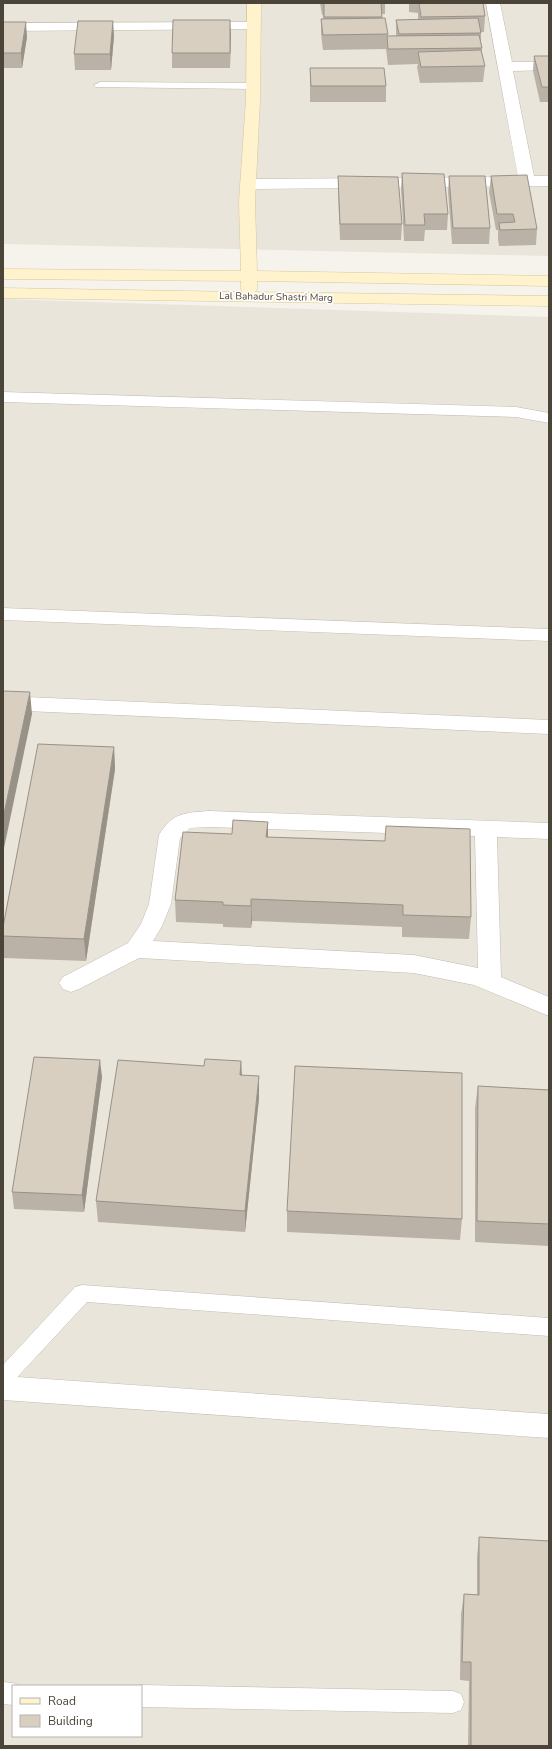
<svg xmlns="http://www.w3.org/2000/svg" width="552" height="1749" font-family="'Nunito Sans',sans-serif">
	<rect width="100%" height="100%" fill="#f6f3ec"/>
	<!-- residential -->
	<g fill="#eae5da" fill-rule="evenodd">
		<polygon points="3,3 549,3 549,256 3,244"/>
		<path d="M3 299 549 317V1746H3ZM13 1686H141V1736H13Z"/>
	</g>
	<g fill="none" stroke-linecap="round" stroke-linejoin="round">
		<defs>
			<g id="lane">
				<polygon points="100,82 253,83 259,86 253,89 96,87 94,85"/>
				<polygon points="82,1285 549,1318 549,1336 87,1302 10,1385 3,1388 3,1365 75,1287"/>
				<polygon points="3,1682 13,1683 21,1686 13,1686 13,1705 3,1704"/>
				<polygon points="141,1685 453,1691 461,1694 464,1702 461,1710 453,1713 141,1707 141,1686 138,1686"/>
			</g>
			<g id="street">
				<polygon points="486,3 500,3 512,62 549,62 549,70 513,71 534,176 549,176 549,186 248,189 242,187 240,184 242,181 248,179 518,177"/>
				<polygon points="254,22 259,23 261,26 259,29 3,31 3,23"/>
				<polygon points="3,392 516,407 549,413 549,423 516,417 3,402"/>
				<polygon points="3,608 549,629 549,641 3,620"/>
				<polygon points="3,696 549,720 549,734 3,710"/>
				<path d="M209 811 549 823V839L497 837 501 977 549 997V1016L474 985 414 973 139 958 79 989 71 992 63 989 59 983 63 977 128 943 141 924 149 904 159 835C173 812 185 813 209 811ZM209 827 475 836 478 968 414 955 153 941 162 926 171 904 180 838 190 828Z"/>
				<polygon points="3,1376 549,1414 549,1438 3,1400"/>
			</g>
			<polygon id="secondary" points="247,3 261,3 260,99 255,202 257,271 549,276 549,286 257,281 257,289 255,292 549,296 549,306 3,298 3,288 242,292 241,289 241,281 3,279 3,269 241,271 239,202 246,99"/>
		</defs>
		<!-- lane casing -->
		<use href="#lane" stroke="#c2bbae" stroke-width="1"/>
		<!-- street casing -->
		<use href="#street" stroke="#c2bbae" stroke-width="1"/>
		<!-- secondary casing -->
		<use href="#secondary" stroke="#d6c79b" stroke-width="1"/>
		<!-- lane -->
		<use href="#lane" fill="#fff" fill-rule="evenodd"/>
		<!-- street -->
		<use href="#street" fill="#fff" fill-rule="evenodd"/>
		<!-- secondary -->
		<use href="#secondary" fill="#fff3cd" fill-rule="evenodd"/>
	</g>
	<!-- wall -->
	<g fill="#bab2a6">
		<polygon points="320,3 385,3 385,14 382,14 382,18 388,34 388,36 396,36 396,20 418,19 418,13 409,12 409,3 483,3 485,16 484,32 481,32 481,42 482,48 482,54 485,66 483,82 420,83 417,67 418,64 388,65 386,49 323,50 321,34 321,19 323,19 323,15 322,15"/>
		<polygon points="230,20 230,68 172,68 172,53"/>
		<polygon points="3,22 27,37 22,68 3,68"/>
		<polygon points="114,36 111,70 75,70 74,54"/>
		<polygon points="534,56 549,56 549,102 540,102 533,71"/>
		<polygon points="310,68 386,86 386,102 310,102"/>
		<polygon points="402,173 448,214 447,230 425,230 424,241 404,241 401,189"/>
		<polygon points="338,176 402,224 401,240 340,240 338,192"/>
		<polygon points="449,176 490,228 489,244 452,244 448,192"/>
		<polygon points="491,176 537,229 536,245 499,246 498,239 498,230 496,230 489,192"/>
		<polygon points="114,747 115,769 86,961 4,958 3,949 3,927"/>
		<polygon points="268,822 268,837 471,917 469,939 402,937 402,927 252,921 251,928 223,927 223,924 176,922 175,900 232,834"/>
		<polygon points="241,1061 242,1075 259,1098 245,1232 98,1222 96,1201 204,1066"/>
		<polygon points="102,1077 84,1212 14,1209 12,1192"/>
		<polygon points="478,1086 549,1090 549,1246 475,1242 475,1108"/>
		<polygon points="287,1211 462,1219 460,1240 287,1232"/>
		<polygon points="479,1537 549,1746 468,1746 469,1681 460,1680 461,1614 464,1594 477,1595 477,1557"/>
	</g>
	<!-- shaded-wall -->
	<g fill="#979187">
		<polygon points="230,20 231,35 230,68"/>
		<polygon points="113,21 114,36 111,70 110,54"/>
		<polygon points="26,22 27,37 22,68 21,53"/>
		<polygon points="30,692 32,714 3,853 3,818"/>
		<polygon points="114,747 115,769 86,961 84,939"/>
		<polygon points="268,822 268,844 266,837"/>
		<polygon points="251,899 252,921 251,928"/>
		<polygon points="100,1060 102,1077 84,1212 82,1195"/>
		<polygon points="241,1061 242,1083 240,1075"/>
		<polygon points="259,1076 259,1098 245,1232 245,1211"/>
	</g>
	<!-- building -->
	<g fill="#d8cfc1" stroke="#979187">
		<polygon points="324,3 381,3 382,17 324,17"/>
		<polygon points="419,3 483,3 485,16 421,17"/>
		<polygon points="385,18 388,34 323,35 321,19"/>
		<polygon points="478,18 481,33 399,34 396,20"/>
		<polygon points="173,20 230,20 230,53 172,53"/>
		<polygon points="78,21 113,21 110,54 74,54"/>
		<polygon points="3,22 26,22 21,53 3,53"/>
		<polygon points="479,35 482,48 388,49 387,36"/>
		<polygon points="481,50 485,66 421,67 418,52"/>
		<polygon points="534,56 549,56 549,87 542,87"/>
		<polygon points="310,68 384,68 386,86 311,86"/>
		<polygon points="402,173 444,174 448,214 424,214 425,225 405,225"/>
		<polygon points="527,175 537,229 500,230 499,223 515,222 513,214 497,214 491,176"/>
		<polygon points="338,176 398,177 402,224 340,224"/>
		<polygon points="449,176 485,176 490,228 453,228"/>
		<polygon points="3,691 30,692 3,818"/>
		<polygon points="38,744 114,747 84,939 3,936 3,927"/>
		<polygon points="233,820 268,822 266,837 385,841 386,826 470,829 471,917 403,915 403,905 251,899 251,906 223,905 223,902 175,900 183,832 232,834"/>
		<polygon points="34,1057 100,1060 82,1195 12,1192"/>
		<polygon points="205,1059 241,1061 240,1075 259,1076 245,1211 96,1201 118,1060 204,1066"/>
		<polygon points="295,1066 462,1073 462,1219 287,1211"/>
		<polygon points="478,1086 549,1090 549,1224 477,1221"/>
		<polygon points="479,1537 549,1541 549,1746 471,1746 471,1662 462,1662 464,1594 479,1595"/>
	</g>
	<g text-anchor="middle" stroke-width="3" stroke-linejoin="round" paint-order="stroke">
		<!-- far-street labels -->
		<g font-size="10" fill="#4b4439" stroke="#fff">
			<text transform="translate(276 296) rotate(1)" y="4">Lal Bahadur Shastri Marg</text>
		</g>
	</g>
	<!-- border -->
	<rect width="552" height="1749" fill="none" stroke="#4b4439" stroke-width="8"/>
	<!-- legend -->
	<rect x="12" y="1685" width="130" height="52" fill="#ffffff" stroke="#b7b4b0"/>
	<rect x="20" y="1698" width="20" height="6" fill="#fff3cd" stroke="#b7b4b0"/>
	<text x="48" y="1705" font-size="12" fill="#4b4439">Road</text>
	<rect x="20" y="1715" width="20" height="12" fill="#d8cfc1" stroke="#b7b4b0"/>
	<text x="48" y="1725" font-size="12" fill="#4b4439">Building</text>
</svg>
